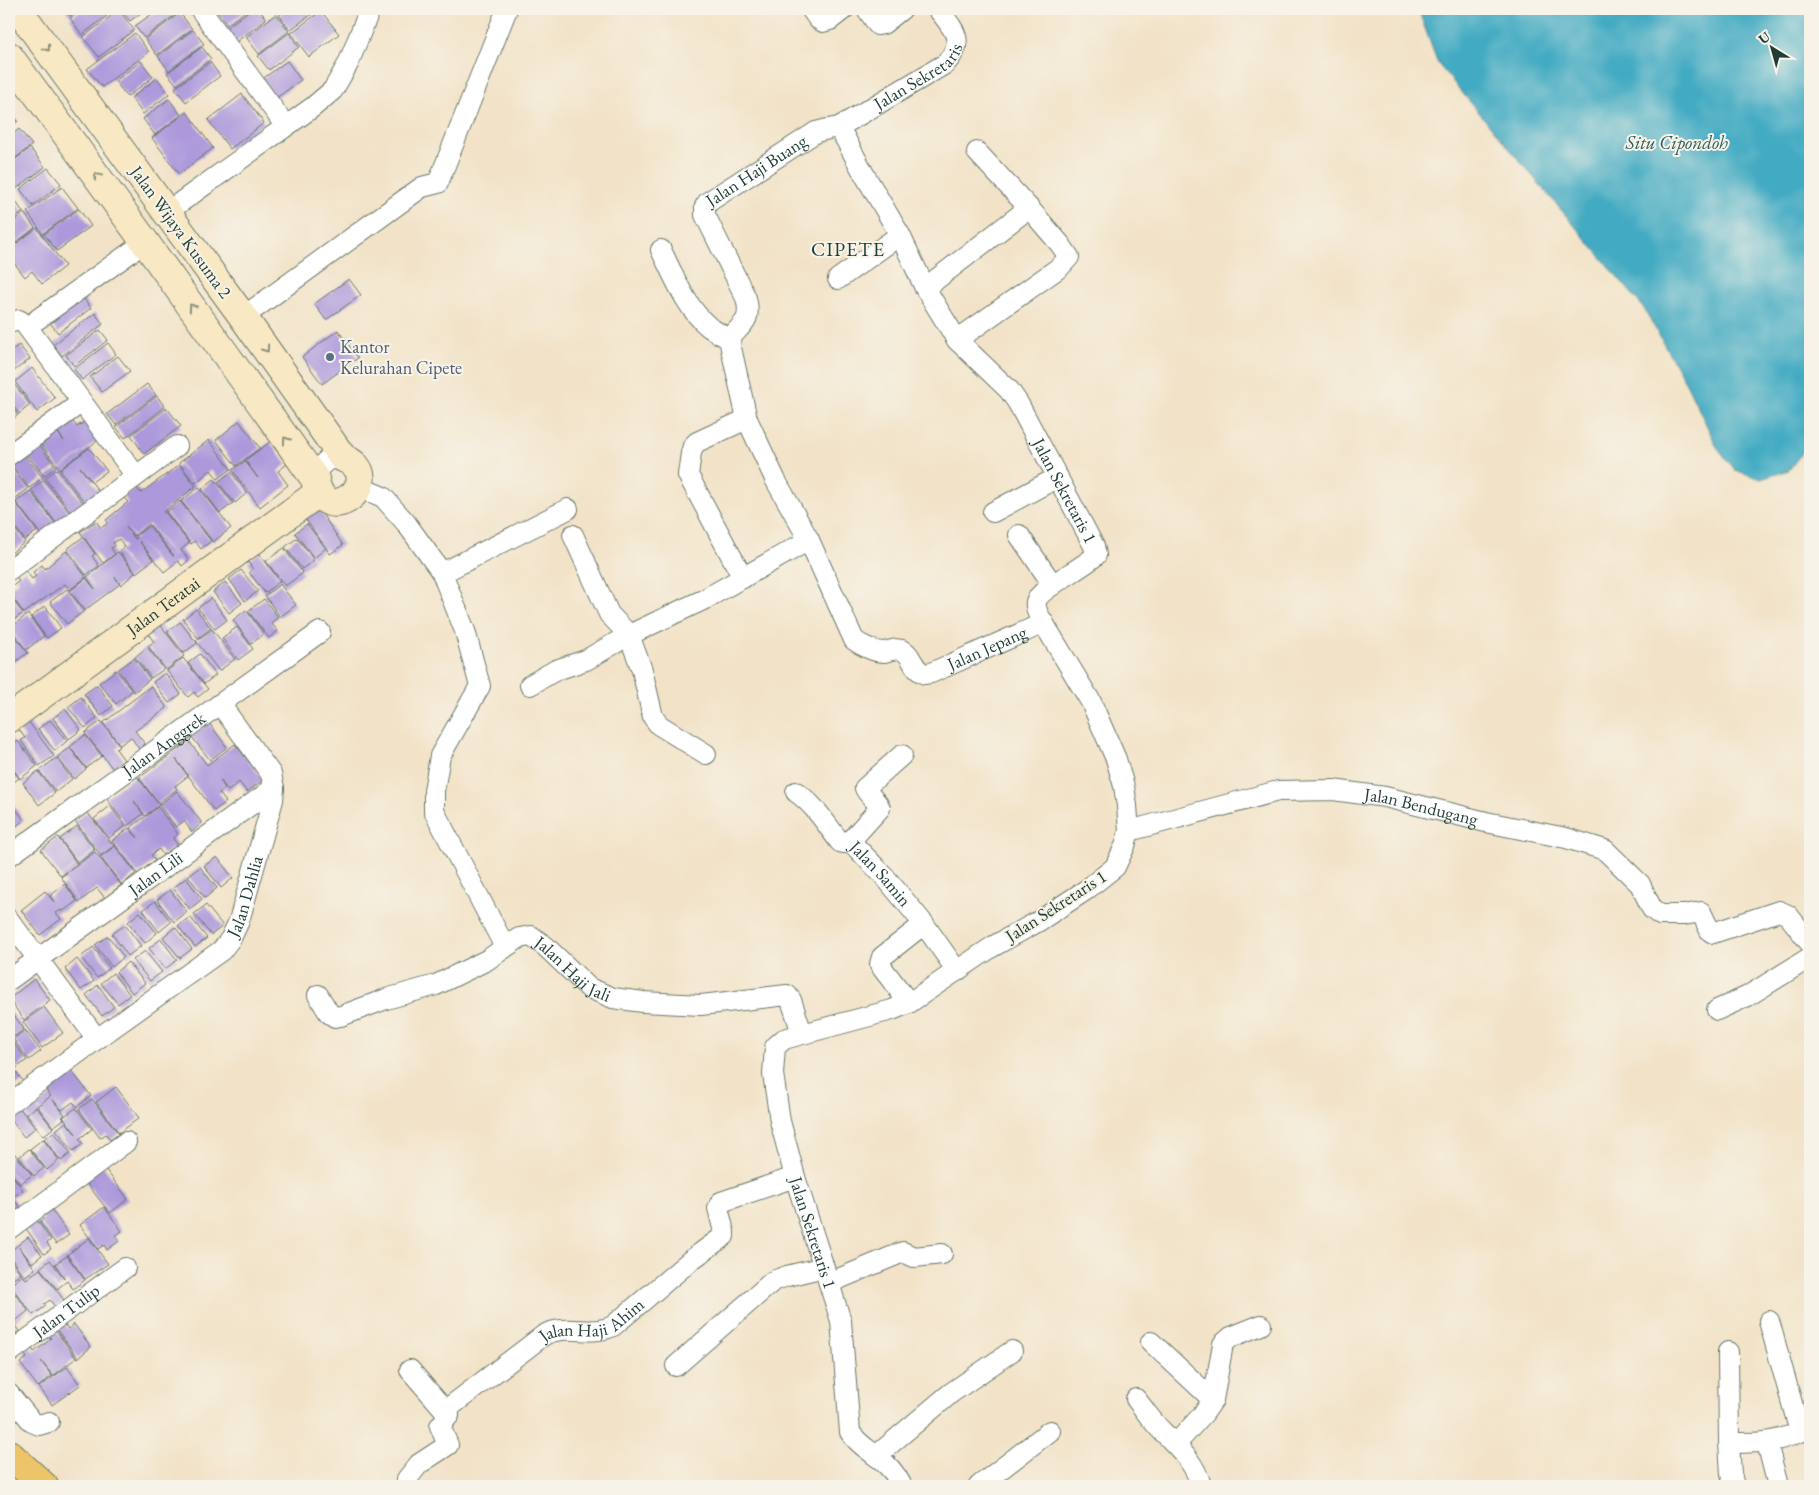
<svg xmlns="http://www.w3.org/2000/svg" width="1819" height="1495" font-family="'EB Garamond',serif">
	<rect width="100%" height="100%" fill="#f7f3e8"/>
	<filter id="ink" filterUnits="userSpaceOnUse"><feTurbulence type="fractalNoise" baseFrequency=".02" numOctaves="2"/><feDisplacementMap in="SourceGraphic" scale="10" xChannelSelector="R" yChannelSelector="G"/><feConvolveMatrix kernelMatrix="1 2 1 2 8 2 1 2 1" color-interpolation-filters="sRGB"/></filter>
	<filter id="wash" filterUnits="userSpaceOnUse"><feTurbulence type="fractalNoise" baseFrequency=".0096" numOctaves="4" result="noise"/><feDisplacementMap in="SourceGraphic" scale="20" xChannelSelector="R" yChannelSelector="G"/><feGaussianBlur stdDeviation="1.12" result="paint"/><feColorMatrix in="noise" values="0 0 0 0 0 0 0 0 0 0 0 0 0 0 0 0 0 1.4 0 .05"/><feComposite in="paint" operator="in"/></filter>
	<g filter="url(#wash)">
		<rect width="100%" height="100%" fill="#f2e3c8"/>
		<!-- water -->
		<polygon fill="#42aac2" stroke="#30747b" points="1418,9 1810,9 1810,442 1789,470 1761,479 1735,470 1717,447 1687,385 1643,307 1438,64"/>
		<g id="blocks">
			<!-- building -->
			<g fill="#ac98db" fill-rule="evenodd">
				<polygon points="65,9 79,9 70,16"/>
				<polygon points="83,9 110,9 112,12 82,35 70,18"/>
				<polygon points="120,9 146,9 130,21"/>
				<polygon points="159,9 177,9 179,12 144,38 135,26"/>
				<polygon points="219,9 248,9 227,25 217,11"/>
				<polygon points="251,9 259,9 266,19 236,42 226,28"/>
				<polygon points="288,9 319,9 290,30 279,15"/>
				<polygon points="119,10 134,30 99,57 83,37"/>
				<polygon points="321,11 339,34 309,57 291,33"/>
				<polygon points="180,13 192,29 157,55 145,39"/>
				<polygon points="276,14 289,31 259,54 246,37"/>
				<polygon points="193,30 204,44 169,71 158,56"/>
				<polygon points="135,33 149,52 102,87 87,69"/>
				<polygon points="289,33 299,47 269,70 258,56"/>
				<polygon points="202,47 211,59 177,85 167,73"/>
				<polygon points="141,61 153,77 127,97 115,81"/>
				<polygon points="287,61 301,80 275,99 261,80"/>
				<polygon points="210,62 220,76 186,102 175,88"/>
				<polygon points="157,78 169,94 143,114 131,98"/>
				<polygon points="9,88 14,94 9,98"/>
				<polygon points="242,94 264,123 230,149 208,120"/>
				<polygon points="169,99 181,115 155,135 143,119"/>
				<polygon points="9,109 18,121 9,128"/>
				<polygon points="187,112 213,148 179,174 152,138"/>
				<polygon points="19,129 32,145 9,163 9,137"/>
				<polygon points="30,148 45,167 16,189 9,179 9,164"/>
				<polygon points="48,168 61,184 33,206 20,189"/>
				<polygon points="62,187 78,208 43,234 27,212"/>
				<polygon points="9,192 23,212 9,223"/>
				<polygon points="79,209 91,226 57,251 44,234"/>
				<polygon points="24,213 35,228 9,248 9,225"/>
				<polygon points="37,228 65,266 42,284 32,271 25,277 9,256 9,249"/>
				<polygon points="349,279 361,295 326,320 314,304"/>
				<polygon points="78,291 91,308 58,333 45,316"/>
				<polygon points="95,313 103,324 62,356 53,345"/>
				<polygon points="100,330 108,340 74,366 66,355"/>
				<polygon points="338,330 358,358 322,384 302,357"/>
				<polygon points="108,343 116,354 82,380 74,369"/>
				<polygon points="19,345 30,359 10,374 9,346 12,350"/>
				<polygon points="118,356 130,371 102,392 90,377"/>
				<polygon points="32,368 55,398 37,412 15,382"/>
				<polygon points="14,384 30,405 19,414 9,400 9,388"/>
				<polygon points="147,384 156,395 116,425 107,414"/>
				<polygon points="157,396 165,407 125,438 116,427"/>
				<polygon points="9,403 18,415 9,422"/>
				<polygon points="167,408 181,426 144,454 131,435"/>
				<polygon points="68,415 77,427 84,422 98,440 60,469 36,438 52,425 64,441 54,426"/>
				<polygon points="239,421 260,448 236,466 216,440"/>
				<polygon points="35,439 56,467 44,476 22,448"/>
				<polygon points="209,440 231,469 218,479 211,470 195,483 179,463"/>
				<polygon points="270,442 287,464 278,471 288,485 260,507 232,470 245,461 258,478 245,460"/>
				<polygon points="89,448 107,471 92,482 80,467 100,493 86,504 60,470"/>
				<polygon points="20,449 43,478 29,488 9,462"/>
				<polygon points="9,465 28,489 13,500 9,494"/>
				<path d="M179 465 196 486 163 512H165L189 543 181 550 189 560 182 566 178 561 164 572 139 541 153 560 136 573 119 551 125 547 119 539 113 543 115 546 111 548 115 554 103 563 80 532 96 521 101 528 108 523 106 520 128 502 123 497 136 487 141 493ZM149 524 174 556H173L149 526 135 536 137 538 135 539 126 527 134 536Z"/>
				<polygon points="57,469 83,503 71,512 45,478"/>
				<polygon points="231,472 247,493 235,503 218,482"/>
				<polygon points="214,479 233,503 220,513 202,489"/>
				<polygon points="44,480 71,514 57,524 31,490"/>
				<polygon points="199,487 231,528 213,542 181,501"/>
				<polygon points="30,491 56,524 42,536 16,502"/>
				<polygon points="180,501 211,541 201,549 195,541 191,544 166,512"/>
				<polygon points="15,502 37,531 25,540 9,519 9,507"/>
				<polygon points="318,508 343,545 330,554 304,517"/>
				<polygon points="9,521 25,542 11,553 9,550"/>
				<polygon points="307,524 326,548 314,558 295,533"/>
				<polygon points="83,537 95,554 92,556 99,566 86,575 67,549"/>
				<polygon points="297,538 314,560 302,569 285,547"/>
				<polygon points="284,548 303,573 285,586 266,561"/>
				<polygon points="66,551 86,577 70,590 65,584 24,613 9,593 9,589 19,581 16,577 25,570 32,579 36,576 33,572 42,565 45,569"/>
				<polygon points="118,552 135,573 121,585 115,577 120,584 85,610 70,591 86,578 95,589 87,577"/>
				<polygon points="259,553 280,581 265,593 249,572 253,569 248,562"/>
				<polygon points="241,570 258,591 245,601 229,579"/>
				<polygon points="225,582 242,603 229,613 213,592"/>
				<polygon points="280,584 296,605 280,617 265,596"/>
				<polygon points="67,589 84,611 67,624 50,602"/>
				<polygon points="9,595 23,613 9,624"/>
				<polygon points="211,598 227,620 215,629 198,608"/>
				<polygon points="264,599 278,617 271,623 278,631 269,638 248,611"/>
				<polygon points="45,606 61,628 47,638 31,617"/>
				<polygon points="196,609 211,628 198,638 183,619"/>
				<polygon points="246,610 264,634 251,644 233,620"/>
				<polygon points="28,614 44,636 26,650 10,628"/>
				<polygon points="180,622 197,643 184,653 167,632"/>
				<polygon points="159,623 184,656 166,670 148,646 154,642 147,632"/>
				<polygon points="237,627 253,649 238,660 222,638"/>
				<polygon points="9,629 28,653 9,666"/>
				<polygon points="212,629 235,659 219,671 196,641"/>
				<polygon points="147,647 164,669 151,678 135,657"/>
				<polygon points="200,654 216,675 204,684 188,663"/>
				<polygon points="134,658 150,679 134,692 118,670"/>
				<polygon points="183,658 208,689 198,697 194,692 188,697 167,671"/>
				<polygon points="116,670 132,691 116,704 99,683"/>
				<polygon points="165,673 181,694 169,703 153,682"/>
				<polygon points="97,685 113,706 101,716 84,694"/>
				<polygon points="151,686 167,708 135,731 145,744 139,749 131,737 120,745 103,723"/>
				<polygon points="81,697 97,718 85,728 68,707"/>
				<polygon points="65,709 81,730 69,739 53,718"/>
				<polygon points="50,720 67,741 55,751 38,729"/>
				<polygon points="28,721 54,756 39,766 21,741 25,738 18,728"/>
				<polygon points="101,721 120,746 116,749 124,760 113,769 85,733"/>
				<polygon points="209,723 227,747 210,760 191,736"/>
				<polygon points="85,735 102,756 86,768 70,747"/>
				<polygon points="9,737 15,744 18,741 37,766 20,779 9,763"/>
				<polygon points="189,741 207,765 235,744 263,780 247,792 239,782 228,791 220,780 225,788 219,793 226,802 214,811 176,759 188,776 175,786 177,789 158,803 139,778"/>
				<polygon points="70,748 86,769 74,779 57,757"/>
				<polygon points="56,758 72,779 56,792 39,771"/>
				<polygon points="9,765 19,778 9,786"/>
				<polygon points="38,771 55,793 39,805 23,783"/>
				<polygon points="136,775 159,805 145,816 134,801 143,814 127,826 106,798"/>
				<polygon points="177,791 202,823 192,832 184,821 176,827 159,805"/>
				<polygon points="9,799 24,820 9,832"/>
				<polygon points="110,806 125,826 109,838 94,819"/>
				<polygon points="158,807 178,834 173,839 178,845 163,855 159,849 151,855 155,860 138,874 112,841 129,828 138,838 130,828"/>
				<polygon points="87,812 114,846 101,856 75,821"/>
				<polygon points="77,826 95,850 78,863 60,839"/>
				<polygon points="58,837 77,864 61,876 41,850"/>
				<polygon points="115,846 136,873 122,885 100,857"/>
				<polygon points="95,852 121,885 105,898 97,888 79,902 61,877"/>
				<polygon points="217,857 233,878 221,888 204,866"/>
				<polygon points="200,867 217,888 205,898 188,876"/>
				<polygon points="186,878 202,899 190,909 173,888"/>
				<polygon points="65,884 77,901 62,912 61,910 56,913 61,919 40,935 21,910 45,891 54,902 50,896"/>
				<polygon points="170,890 187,912 174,922 157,900"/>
				<polygon points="155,901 171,922 159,932 143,910"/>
				<polygon points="206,905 223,926 211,935 194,914"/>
				<polygon points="140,912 157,933 145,943 128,922"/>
				<polygon points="190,917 207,938 195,947 178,926"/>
				<polygon points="125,925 141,946 128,956 112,934"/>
				<polygon points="175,927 192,949 180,958 163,937"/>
				<polygon points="108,936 124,957 112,967 95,945"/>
				<polygon points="161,939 177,960 165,969 149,948"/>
				<polygon points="93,947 110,968 97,978 81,957"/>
				<polygon points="145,951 162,972 150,981 133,960"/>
				<polygon points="77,959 94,981 81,990 65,969"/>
				<polygon points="128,962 145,983 132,993 116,972"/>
				<polygon points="113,973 130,995 118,1004 101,983"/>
				<polygon points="34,979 50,1000 24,1020 9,999"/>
				<polygon points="98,985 114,1007 102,1016 86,995"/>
				<polygon points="44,1007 63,1033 42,1048 23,1022"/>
				<polygon points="9,1009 24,1029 15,1036 9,1029"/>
				<polygon points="25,1030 41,1051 29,1060 13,1039"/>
				<polygon points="9,1037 27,1060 15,1069 9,1061"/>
				<polygon points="9,1063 23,1081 15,1087 9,1079"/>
				<polygon points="70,1069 91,1096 77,1107 73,1102 62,1110 52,1099 65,1115 62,1117 64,1119 53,1127 37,1106 51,1096 45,1089"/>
				<polygon points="116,1087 139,1118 119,1133 96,1102"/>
				<polygon points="92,1099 119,1134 110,1140 106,1134 100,1138 79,1109"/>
				<polygon points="19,1107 35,1128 24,1137 9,1117 9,1115"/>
				<polygon points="36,1107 53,1128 43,1136 26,1114"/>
				<polygon points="76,1108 92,1129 79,1139 83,1144 73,1151 56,1130 66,1122 76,1134 63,1117"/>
				<polygon points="54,1132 71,1153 61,1161 44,1139"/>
				<polygon points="43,1139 59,1160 47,1170 30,1149"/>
				<polygon points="29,1149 44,1168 34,1176 19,1157"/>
				<polygon points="15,1154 32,1175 20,1184 9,1170 9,1159"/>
				<polygon points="103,1166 128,1199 110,1213 84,1180"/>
				<polygon points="9,1171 23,1190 13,1197 9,1192"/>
				<polygon points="9,1193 20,1207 9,1216"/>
				<polygon points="49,1206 69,1235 56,1244 40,1222 44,1219 39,1212"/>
				<polygon points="104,1207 122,1231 115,1236 119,1241 107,1250 104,1245 98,1249 80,1225"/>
				<polygon points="34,1216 51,1240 47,1243 51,1249 44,1254 23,1224"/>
				<polygon points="28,1237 42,1255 32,1263 19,1247 35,1269 24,1277 26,1279 40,1269 64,1300 55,1307 50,1300 44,1304 46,1306 33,1315 10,1285 23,1275 9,1255 9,1252"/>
				<polygon points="89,1238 108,1264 85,1279 67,1255"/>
				<polygon points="67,1256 85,1280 73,1289 67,1281 57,1289 40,1268 50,1260 65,1279 55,1264"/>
				<polygon points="9,1258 21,1274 10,1281 9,1279"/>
				<polygon points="16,1294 28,1311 13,1323 19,1331 12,1337 9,1333 9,1299"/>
				<polygon points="61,1320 68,1329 74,1324 91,1347 78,1358 54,1326"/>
				<polygon points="53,1327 76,1358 53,1376 41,1361 52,1376 38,1387 20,1363 27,1358 23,1351 30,1346 34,1352 46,1343 51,1338 47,1332"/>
				<polygon points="67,1367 80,1385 52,1405 39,1387"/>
			</g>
		</g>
	</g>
	<g filter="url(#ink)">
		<use href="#blocks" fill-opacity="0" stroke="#697768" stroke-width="1"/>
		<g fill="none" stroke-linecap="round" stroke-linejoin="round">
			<defs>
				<g id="street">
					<polyline points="200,9 285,125"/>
					<polyline points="811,9 818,19 823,22 830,20 844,9"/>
					<polyline points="867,9 878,25 883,24 902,9"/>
					<path id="s1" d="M839 127 863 172 900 235 925 288 957 340 1009 390 1018 403 1094 546 1096 555C1084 568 1039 588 1036 602 1035 606 1037 610 1038 614L1091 702 1116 759 1124 786 1127 806 1129 831 1125 846 1115 867 1086 890 1039 921 992 947 909 1003 892 1010 784 1039 775 1047 773 1074 780 1121 795 1177 841 1321 850 1432C857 1443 866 1448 876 1456 888 1464 896 1474 902 1486"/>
					<polyline points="167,212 313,107 333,90 348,64 370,9"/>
					<path id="s2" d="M661 250C674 276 686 308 709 327 715 331 722 335 729 339L747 419 776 481 809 540 854 640C862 646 875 652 884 652 891 651 897 647 904 651 913 656 911 668 925 674L931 673 1044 623"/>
					<polyline points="838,279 900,235"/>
					<polyline points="925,288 1029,208"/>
					<polyline points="243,317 422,187 438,183 507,9"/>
					<polyline points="38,319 145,242"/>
					<polyline points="9,323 19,320 25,324 136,476"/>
					<path id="s3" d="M729 339C743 323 752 321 746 298L705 215V206L708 202 816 132 828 129 839 127 945 64C967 41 954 30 938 9"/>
					<polyline points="957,340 1060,267 1069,257 1060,244 1029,208 977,152"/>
					<polyline points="9,455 82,402"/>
					<polyline points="315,479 316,471 327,460 343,458"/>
					<polyline points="359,487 383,497 406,523 442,573 568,509"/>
					<polyline points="993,512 1058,477"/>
					<polyline points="573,535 609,614 629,635 642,670 653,717 659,725 706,754"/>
					<polyline points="1019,535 1053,585"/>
					<polyline points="9,570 177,446"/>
					<polyline points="442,573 465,631 480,686 440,756 434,791 434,811 505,947"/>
					<polyline points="743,578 688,475 691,453 693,446 697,442 747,419"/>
					<polyline points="530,685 556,670 586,660 629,635 705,599 809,540"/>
					<path id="s4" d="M796 792C815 805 826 824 840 842L844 843 850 841 885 877 924 924 957 971"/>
					<path id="s5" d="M1129 831 1278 791 1333 790 1385 797 1486 822 1566 838 1605 850 1640 884 1652 909 1660 915H1684L1701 912 1710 931 1713 933 1779 911 1788 915 1810 943"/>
					<path d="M850 841 880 808C877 800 868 796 865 788L902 755"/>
					<path id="s6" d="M9 856 320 632"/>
					<polyline points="9,920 97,1039"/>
					<path id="s7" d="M9 980 274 788"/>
					<path id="s8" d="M318 995 329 1013 335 1017 341 1016 386 999 436 985 487 960 519 938 531 936 545 946 589 988 613 998 643 1002 701 1005 787 995 791 1000 802 1033"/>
					<polyline points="909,1003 883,969 880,964 882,957 924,924"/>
					<polyline points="1717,1010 1748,996 1809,958"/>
					<path id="s9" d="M9 1104 97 1039 222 950 231 938 239 921 273 800 274 788 271 774 220 704"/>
					<polyline points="9,1229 126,1142"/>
					<polyline points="829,1283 903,1252 914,1257 942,1254"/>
					<polyline points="1769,1321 1800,1432"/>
					<polyline points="1151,1342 1213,1400 1204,1413 1176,1444"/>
					<path d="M1728 1352 1729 1443C1764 1443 1779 1443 1810 1427"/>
					<path id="s10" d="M9 1353 125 1268"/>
					<polyline points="676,1366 773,1281 787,1276 824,1267"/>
					<polyline points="410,1370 449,1415"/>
					<polyline points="9,1394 32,1422 39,1425 49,1422"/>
					<path d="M1136 1399C1145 1410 1153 1423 1163 1432 1179 1448 1196 1464 1201 1486"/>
					<polyline points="1213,1400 1223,1344 1231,1337 1261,1325"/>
					<polyline points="1729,1443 1731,1474 1734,1486"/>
					<polyline points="1767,1443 1778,1486"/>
					<polyline points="876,1456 951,1393 1012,1351"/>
					<path id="s11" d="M409 1486 407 1479 419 1464 448 1445 440 1426 449 1415 448 1410 451 1406 544 1335C567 1323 591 1337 613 1326L691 1260 724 1236V1232L718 1208 721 1202 795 1177"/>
					<polyline points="979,1486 1050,1431"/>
				</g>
				<g id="secondary">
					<path d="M9 56 145 242 315 479C324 535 392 477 343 458L243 317 18 9"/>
					<path id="s12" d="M9 719 318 493"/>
				</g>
				<polyline id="highway" points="9,1454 44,1486"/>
			</defs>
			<!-- street casing -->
			<use href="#street" stroke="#697768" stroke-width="22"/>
			<!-- secondary casing -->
			<use href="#secondary" stroke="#697768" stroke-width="30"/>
			<!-- highway casing -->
			<use href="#highway" stroke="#697768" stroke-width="30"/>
			<!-- street -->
			<use href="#street" stroke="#fff" stroke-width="20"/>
			<!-- secondary -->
			<use href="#secondary" stroke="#f8e8c3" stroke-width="28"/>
			<!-- highway -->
			<use href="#highway" stroke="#edc569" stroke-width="28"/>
		</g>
		<!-- one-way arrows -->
		<defs><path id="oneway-chevron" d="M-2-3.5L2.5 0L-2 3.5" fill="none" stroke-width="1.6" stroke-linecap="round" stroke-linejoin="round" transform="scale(1.25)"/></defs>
		<g stroke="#8c927c">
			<use href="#oneway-chevron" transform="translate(47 48) rotate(54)"/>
			<use href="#oneway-chevron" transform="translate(97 176) rotate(-126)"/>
			<use href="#oneway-chevron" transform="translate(192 307) rotate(-126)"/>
			<use href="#oneway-chevron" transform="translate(266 349) rotate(55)"/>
			<use href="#oneway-chevron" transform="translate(286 440) rotate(-126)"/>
		</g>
	</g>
	<!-- markers -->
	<circle fill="#5c6f8a" stroke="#f7f3e8" stroke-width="2" cx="330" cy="357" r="5"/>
	<g text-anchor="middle" stroke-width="4" stroke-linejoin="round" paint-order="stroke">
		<!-- street labels -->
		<g font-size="18" fill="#1f3d34" stroke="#f7f3e8">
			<text dy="6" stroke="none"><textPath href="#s3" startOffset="401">Jalan Sekretaris</textPath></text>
			<text dy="6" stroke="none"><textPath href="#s3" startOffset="212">Jalan Haji Buang</textPath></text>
			<text transform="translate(181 232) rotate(54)" y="6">Jalan Wijaya Kusuma 2</text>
			<text dy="6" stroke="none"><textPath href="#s1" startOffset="431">Jalan Sekretaris 1</textPath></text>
			<text dy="6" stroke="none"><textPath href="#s12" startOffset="191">Jalan Teratai</textPath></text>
			<text dy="6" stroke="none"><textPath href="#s2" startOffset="595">Jalan Jepang</textPath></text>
			<text dy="6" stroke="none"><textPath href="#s6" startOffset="191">Jalan Anggrek</textPath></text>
			<text dy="6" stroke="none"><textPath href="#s5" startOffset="299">Jalan Bendugang</textPath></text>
			<text dy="6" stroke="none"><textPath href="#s7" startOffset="181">Jalan Lili</textPath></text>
			<text dy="6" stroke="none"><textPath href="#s4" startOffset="122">Jalan Samin</textPath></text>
			<text dy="6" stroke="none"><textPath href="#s9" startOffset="322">Jalan Dahlia</textPath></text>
			<text transform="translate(1056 906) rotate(-33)" y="6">Jalan Sekretaris 1</text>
			<text dy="6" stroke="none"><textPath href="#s8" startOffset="296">Jalan Haji Jali</textPath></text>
			<text dy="6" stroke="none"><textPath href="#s1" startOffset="1450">Jalan Sekretaris 1</textPath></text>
			<text dy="6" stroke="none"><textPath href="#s10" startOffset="71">Jalan Tulip</textPath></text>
			<text dy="6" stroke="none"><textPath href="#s11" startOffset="275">Jalan Haji Ahim</textPath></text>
		</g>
		<!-- service labels -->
		<g font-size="18" fill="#4e5e75" stroke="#f7f3e8" text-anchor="start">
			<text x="340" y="353">Kantor<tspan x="340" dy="21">Kelurahan Cipete</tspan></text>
		</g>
		<!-- water labels -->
		<g font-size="19" font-style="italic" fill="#2a5e5f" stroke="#f7f3e8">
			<text x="1677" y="149">Situ Cipondoh</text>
		</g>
		<!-- quarter labels -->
		<g font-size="20" letter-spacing="1" fill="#1f3d34" stroke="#f7f3e8">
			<text x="848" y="256">CIPETE</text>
		</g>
	</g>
	<!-- margin -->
	<rect width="1819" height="1495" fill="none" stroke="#f7f3e8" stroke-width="30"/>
	<!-- north arrow -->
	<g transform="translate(1772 48) rotate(323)" stroke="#f7f3e8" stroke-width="4" paint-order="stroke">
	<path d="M0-4L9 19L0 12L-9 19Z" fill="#1f3d34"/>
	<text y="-8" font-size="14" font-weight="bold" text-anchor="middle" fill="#1f3d34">U</text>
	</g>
</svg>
